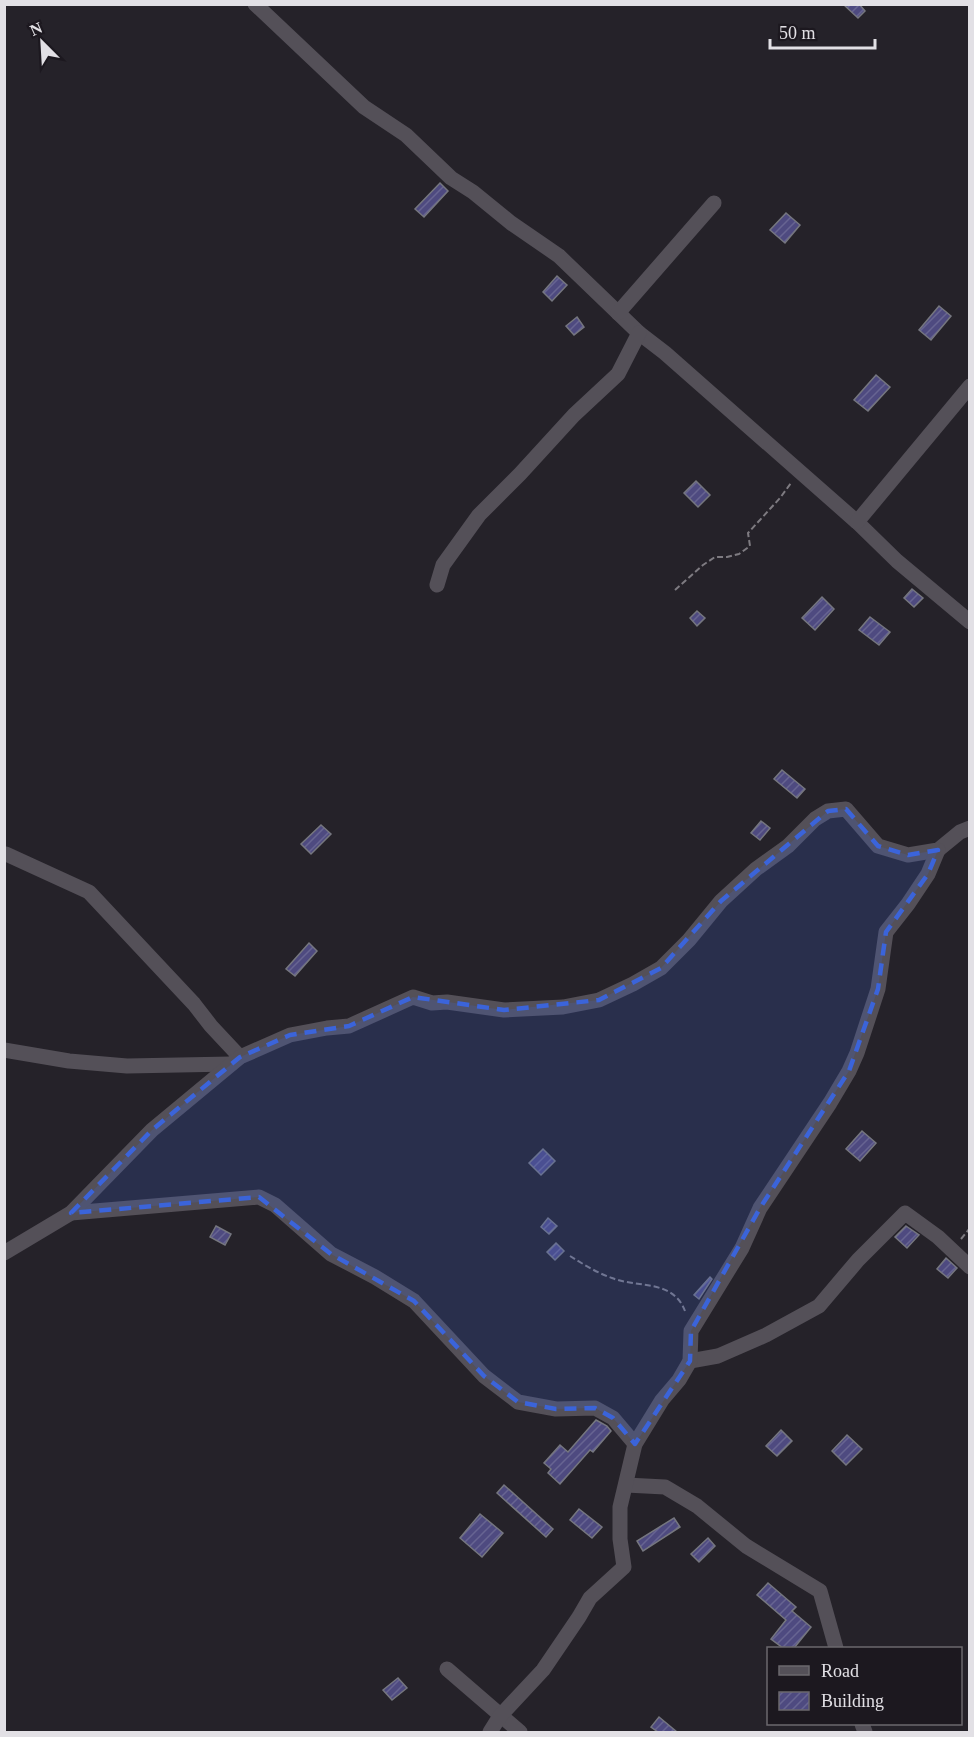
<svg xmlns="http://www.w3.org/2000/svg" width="974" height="1737" font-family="Georgia,serif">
	<defs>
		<pattern id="building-hatch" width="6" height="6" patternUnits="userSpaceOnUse" patternTransform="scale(1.5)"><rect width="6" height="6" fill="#4e4a80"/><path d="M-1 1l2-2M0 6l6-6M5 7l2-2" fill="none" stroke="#676492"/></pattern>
	</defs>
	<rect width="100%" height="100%" fill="#252229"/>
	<!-- building -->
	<g fill="url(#building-hatch)" stroke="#75767f" stroke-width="1.5">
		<polygon points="843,4 859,4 865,11 858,18"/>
		<polygon points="440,183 448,191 424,217 415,209"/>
		<polygon points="786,213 800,225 785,243 770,230"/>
		<polygon points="557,276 567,285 552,301 543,292"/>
		<polygon points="939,306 951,316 931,340 919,330"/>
		<polygon points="577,317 584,327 574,335 566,326"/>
		<polygon points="876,375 890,387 868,411 854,400"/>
		<polygon points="696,481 710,495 698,507 684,493"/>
		<polygon points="912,589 923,598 914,607 904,598"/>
		<polygon points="822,597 834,609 815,630 802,618"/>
		<polygon points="697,611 705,618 697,626 690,618"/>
		<polygon points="870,617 890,632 879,645 859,630"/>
		<polygon points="782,770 805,789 797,798 774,779"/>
		<polygon points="761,821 770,828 760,840 751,833"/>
		<polygon points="321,825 331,834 311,854 301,844"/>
		<polygon points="309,943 317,951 295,976 286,969"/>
		<polygon points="862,1131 876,1143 860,1161 846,1149"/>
		<polygon points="543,1149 555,1161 541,1175 529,1163"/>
		<polygon points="548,1218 557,1226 549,1234 541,1227"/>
		<polygon points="216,1226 231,1234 225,1245 210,1237"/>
		<polygon points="906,1226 919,1235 907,1248 895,1237"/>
		<polygon points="556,1243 564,1251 555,1260 547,1252"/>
		<polygon points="946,1258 957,1268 948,1278 937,1269"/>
		<polygon points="710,1277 712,1279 699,1299 694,1295"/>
		<polygon points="596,1420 607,1426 611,1431 593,1452 590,1450 560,1484 548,1473 551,1469 544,1463 560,1445 568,1452"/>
		<polygon points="781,1430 792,1441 777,1456 766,1446"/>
		<polygon points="847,1435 862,1449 846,1465 832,1451"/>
		<polygon points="504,1485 553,1529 546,1537 497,1493"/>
		<polygon points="579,1509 602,1527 592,1538 570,1520"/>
		<polygon points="480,1514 503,1533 482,1557 460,1538"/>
		<polygon points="674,1518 680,1527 643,1551 637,1541"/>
		<polygon points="708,1538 715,1546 699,1562 691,1554"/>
		<polygon points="768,1583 796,1607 792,1611 811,1627 794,1648 783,1648 771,1639 786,1620 757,1595"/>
		<polygon points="398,1678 407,1688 392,1700 383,1690"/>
		<polygon points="659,1717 677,1732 658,1732 651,1727"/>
	</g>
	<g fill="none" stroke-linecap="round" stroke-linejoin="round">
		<!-- path -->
		<g stroke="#7e7b81" stroke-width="2" stroke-dasharray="6 3" stroke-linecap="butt">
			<polyline points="675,590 703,565 715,557 727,557 739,554 750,546 748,533 780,498 791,483"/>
			<polyline points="961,1239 970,1228"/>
			<path d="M570 1256C583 1264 597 1273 612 1278 637 1288 673 1279 685 1311"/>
		</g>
		<!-- minor -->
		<g stroke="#545058" stroke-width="15">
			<polyline points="255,4 364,107 406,135 451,178 473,192 511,223 559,256 639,333 665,353 857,522 897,561 970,622"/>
			<polyline points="618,313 714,203"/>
			<polyline points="857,522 970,386"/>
			<polyline points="437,585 443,565 479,515 520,474 574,415 618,374 639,333"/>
			<polyline points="6,854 89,892 194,1004 211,1026 240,1057"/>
			<polyline points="4,1050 69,1061 127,1066 231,1064"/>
			<polyline points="71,1213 259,1197 275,1205 331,1254 375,1277 414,1301 484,1376 518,1402 556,1409 595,1408 613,1418 635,1444"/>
			<polyline points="4,1253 71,1213 152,1130 240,1057 290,1035 327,1028 349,1026 413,997 432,1003 447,1002 504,1010 563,1007 599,1000 633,984 661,968 689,940 721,901 756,869 788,846 815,819 828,811 846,809 878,846 908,855 938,850 960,832 970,828"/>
			<polyline points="690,1361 718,1356 766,1335 819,1306 858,1260 905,1213 938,1237 970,1267"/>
			<polyline points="626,1485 665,1487 697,1506 746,1546 820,1591 836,1648"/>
			<polyline points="447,1669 520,1732"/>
			<polyline points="862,1724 865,1732"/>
			<polyline points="490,1732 500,1716 543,1670 579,1617 590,1598 624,1567 620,1539 620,1507 635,1444 662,1400 679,1380 690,1361 691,1331 742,1248 760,1208 830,1103 849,1071 857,1053 878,989 886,932 908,904 928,874 938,850"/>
		</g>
	</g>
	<!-- marked area -->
	<path fill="#3b64da" fill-opacity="0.2" stroke="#3b64da" stroke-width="4.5" stroke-dasharray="12 8" stroke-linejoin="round" d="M846 809 878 846 908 855 938 850 928 874 886 932 878 989 849 1071 760 1208 691 1331 690 1361 635 1444 613 1418 595 1408 556 1409 518 1402 484 1376 414 1301 331 1254 259 1197 71 1213 152 1130 240 1057 290 1035 349 1026 413 997 504 1010 599 1000 661 968 721 901 828 811Z"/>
	<!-- border -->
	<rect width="974" height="1737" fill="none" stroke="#e2e0e5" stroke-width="12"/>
	<!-- legend -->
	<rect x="767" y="1647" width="195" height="78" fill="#1c181f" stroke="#6b686e" stroke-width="1.5"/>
	<rect x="779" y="1666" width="30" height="9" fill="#545058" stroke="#6b686e" stroke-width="1.5"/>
	<text x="821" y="1677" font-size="18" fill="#e2e0e5">Road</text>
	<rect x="779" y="1692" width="30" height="18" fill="url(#building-hatch)" stroke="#6b686e" stroke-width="1.5"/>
	<text x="821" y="1707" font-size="18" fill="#e2e0e5">Building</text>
	<!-- north arrow -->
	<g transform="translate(42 42) rotate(336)" stroke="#1c181f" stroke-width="4.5" paint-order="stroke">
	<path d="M0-4.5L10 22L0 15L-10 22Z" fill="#e2e0e5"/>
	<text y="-9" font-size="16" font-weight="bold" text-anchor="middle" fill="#e2e0e5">N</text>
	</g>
	<!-- scale -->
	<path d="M770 39v9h105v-9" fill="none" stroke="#e2e0e5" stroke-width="3"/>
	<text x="779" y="39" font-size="18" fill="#e2e0e5" stroke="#1c181f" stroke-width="4.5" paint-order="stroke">50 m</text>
</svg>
